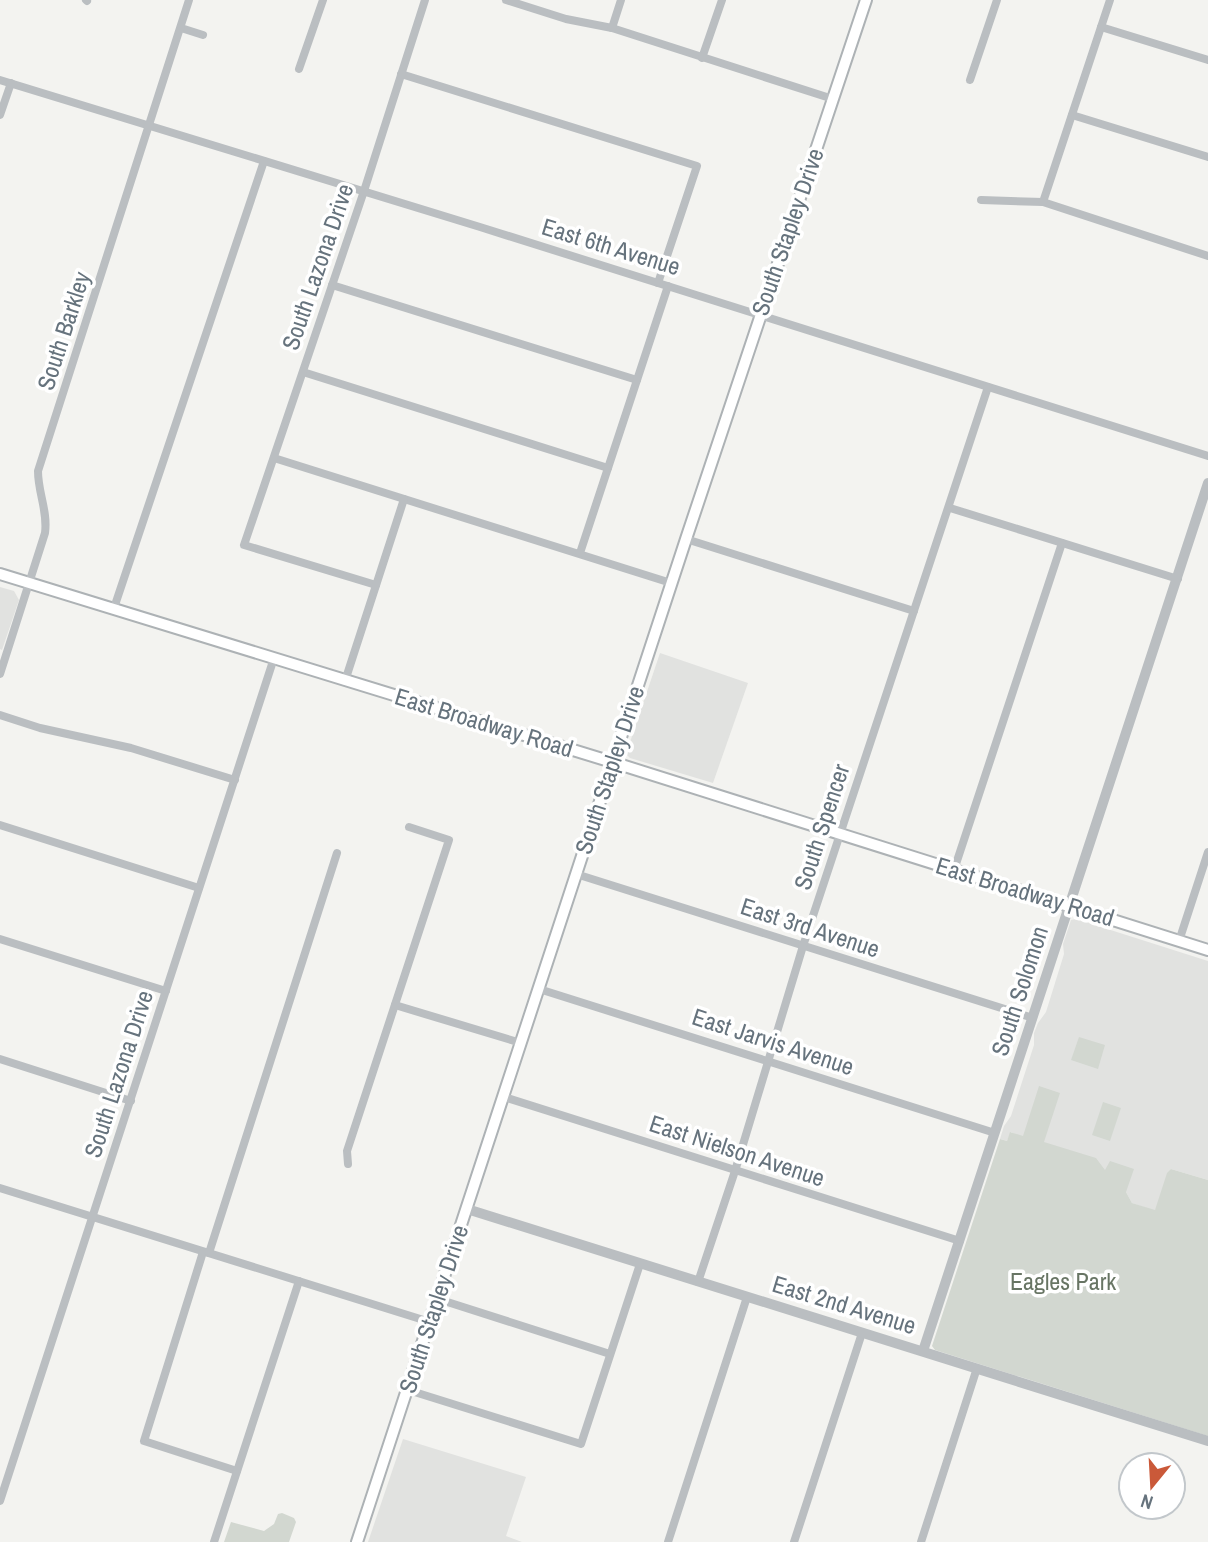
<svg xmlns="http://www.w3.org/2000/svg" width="1208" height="1542" font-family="'Archivo Narrow',sans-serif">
	<rect width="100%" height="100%" fill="#f3f3f0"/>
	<!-- built -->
	<g fill="#e1e2e0">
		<polygon points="0,587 14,591 19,600 2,650 0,649"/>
		<polygon points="660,653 748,683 713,783 630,758 626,754"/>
		<polygon points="1076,919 1208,961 1208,1180 1171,1169 1155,1211 1132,1203 1126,1192 1011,1132 1007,1141 1000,1139 1004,1126 1011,1116 1034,1045 1034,1033 1038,1023 1046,1012 1064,954 1063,944 1071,920"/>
		<polygon points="403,1439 526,1477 506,1536 522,1542 368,1542"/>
	</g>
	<!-- green -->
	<g fill="#d2d7d0">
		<polygon points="1079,1037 1105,1045 1098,1069 1071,1060"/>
		<polygon points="1039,1086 1060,1093 1044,1142 1096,1158 1105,1170 1110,1161 1134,1169 1126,1192 1132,1203 1155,1210 1167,1173 1171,1169 1208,1180 1208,1436 935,1350 932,1346 1000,1139 1007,1141 1010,1132 1023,1136"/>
		<polygon points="1103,1102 1121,1108 1110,1141 1092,1135"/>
		<polygon points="282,1513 294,1518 296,1522 289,1542 224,1542 231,1522 264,1531 274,1524 278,1514"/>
	</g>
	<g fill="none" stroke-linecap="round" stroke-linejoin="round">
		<defs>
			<g id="secondary">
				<polyline points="0,574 612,762 1208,950"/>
				<polyline points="357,1542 686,539 866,0"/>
			</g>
		</defs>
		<!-- secondary casing -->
		<use href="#secondary" stroke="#adb2b5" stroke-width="14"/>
		<!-- minor -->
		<g stroke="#babec1" stroke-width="8">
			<polyline points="86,0 87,1"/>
			<polyline points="506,0 566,19 612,28 833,99"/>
			<polyline points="1101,27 1208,60"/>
			<polyline points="181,28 203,35"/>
			<polyline points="612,28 621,0"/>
			<polyline points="702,58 722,0"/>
			<polyline points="299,69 323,0"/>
			<polyline points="401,74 697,166 658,283"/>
			<polyline points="0,80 480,227 1208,456"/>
			<polyline points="970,80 997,0"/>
			<polyline points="0,115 11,83"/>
			<polyline points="1072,115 1208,157"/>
			<polyline points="981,200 1043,202 1208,256"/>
			<polyline points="1043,202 1110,0"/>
			<polyline points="332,285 637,380"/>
			<polyline points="303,372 608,468"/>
			<polyline points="274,458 671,583"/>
			<polyline points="950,508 1178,579"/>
			<polyline points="686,539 914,611"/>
			<polyline points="580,553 668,286"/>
			<polyline points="376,585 244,545 364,191 425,0"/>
			<polyline points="114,608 264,161"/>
			<path d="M0 674 45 533C48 511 38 493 38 471L189 0"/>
			<polyline points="345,681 404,499"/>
			<polyline points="0,715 40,728 131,748 235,780"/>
			<polyline points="0,825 199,888"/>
			<polyline points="954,870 1062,543"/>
			<polyline points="576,874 1033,1018"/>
			<polyline points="0,939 166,991"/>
			<polyline points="1179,941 1208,852"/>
			<polyline points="539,989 995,1133"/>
			<polyline points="395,1005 521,1043"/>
			<polyline points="0,1059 131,1101"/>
			<polyline points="504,1097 960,1241"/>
			<polyline points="348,1164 347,1151 449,840 409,827"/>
			<polyline points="0,1188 430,1322"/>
			<polyline points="203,1252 144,1441 237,1471"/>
			<polyline points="209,1253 337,853"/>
			<polyline points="698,1282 735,1171 803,946 988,387"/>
			<polyline points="438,1299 610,1354"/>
			<polyline points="408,1390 581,1444 640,1264"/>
			<polyline points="0,1501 274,658"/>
			<polyline points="214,1542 299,1281"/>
			<polyline points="668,1542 747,1297"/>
			<polyline points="794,1542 862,1333"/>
			<polyline points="921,1542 977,1368"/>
		</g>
		<!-- tertiary -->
		<g stroke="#babec1" stroke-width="10">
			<polyline points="467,1209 1208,1441"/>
			<polyline points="923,1351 1208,483"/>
		</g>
		<!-- secondary -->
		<use href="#secondary" stroke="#fff" stroke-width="10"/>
	</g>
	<g text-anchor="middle" stroke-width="7" stroke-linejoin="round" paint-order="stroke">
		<!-- street labels -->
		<g font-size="24" fill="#66737d" stroke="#fff">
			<text transform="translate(788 232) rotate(-71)" y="8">South Stapley Drive</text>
			<text transform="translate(611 247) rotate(17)" y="8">East 6th Avenue</text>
			<text transform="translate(318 267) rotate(-71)" y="8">South Lazona Drive</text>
			<text transform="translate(64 331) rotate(-72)" y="8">South Barkley</text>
			<text transform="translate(484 723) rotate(17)" y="8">East Broadway Road</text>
			<text transform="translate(610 770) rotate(-72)" y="8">South Stapley Drive</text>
			<text transform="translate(822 827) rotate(-72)" y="8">South Spencer</text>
			<text transform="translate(1025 892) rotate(17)" y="8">East Broadway Road</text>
			<text transform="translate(810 928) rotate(18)" y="8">East 3rd Avenue</text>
			<text transform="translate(1020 991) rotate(-72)" y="8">South Solomon</text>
			<text transform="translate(773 1042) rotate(18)" y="8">East Jarvis Avenue</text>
			<text transform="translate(119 1074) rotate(-72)" y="8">South Lazona Drive</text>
			<text transform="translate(737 1151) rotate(18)" y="8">East Nielson Avenue</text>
			<text transform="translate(844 1305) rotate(17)" y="8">East 2nd Avenue</text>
			<text transform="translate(434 1309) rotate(-72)" y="8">South Stapley Drive</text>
		</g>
		<!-- park labels -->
		<g font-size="24" fill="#687564" stroke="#fff">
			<text x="1063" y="1290">Eagles Park</text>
		</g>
	</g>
	<!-- north arrow -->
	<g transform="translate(1152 1486) rotate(198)"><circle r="33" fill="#ffffff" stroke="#c2c7cb" stroke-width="2"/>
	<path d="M0-5L12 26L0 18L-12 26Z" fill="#ca5939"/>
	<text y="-10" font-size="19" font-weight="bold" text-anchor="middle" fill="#66737d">N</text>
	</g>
</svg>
